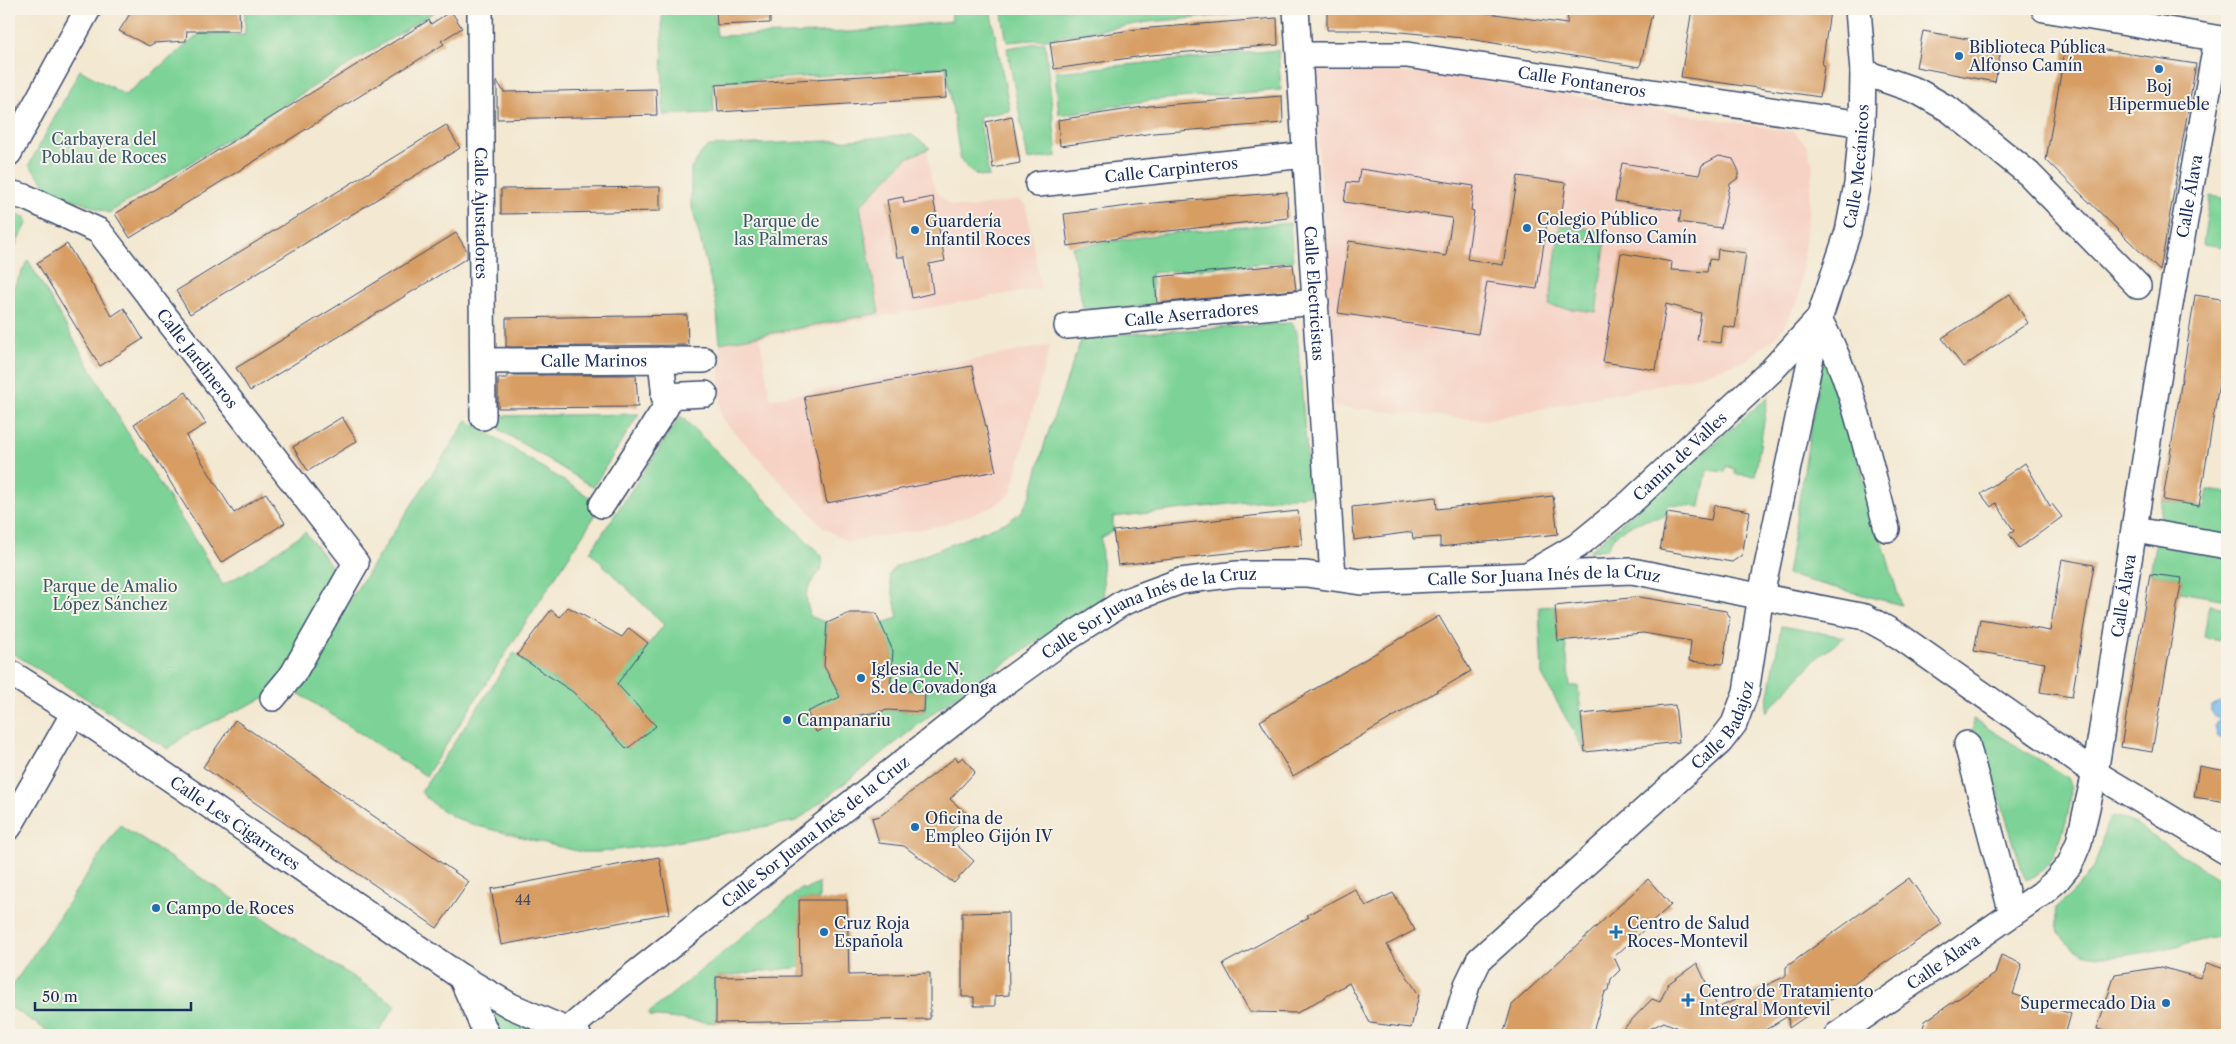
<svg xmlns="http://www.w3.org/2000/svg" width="2236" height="1044" font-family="'Libre Caslon Text',serif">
	<rect width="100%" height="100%" fill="#f7f3e8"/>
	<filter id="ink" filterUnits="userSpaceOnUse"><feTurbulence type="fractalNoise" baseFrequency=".02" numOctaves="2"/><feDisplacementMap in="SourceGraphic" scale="10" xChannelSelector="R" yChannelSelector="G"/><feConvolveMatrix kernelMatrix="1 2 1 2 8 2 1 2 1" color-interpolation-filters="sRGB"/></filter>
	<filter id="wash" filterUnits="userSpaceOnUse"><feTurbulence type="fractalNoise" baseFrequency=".0096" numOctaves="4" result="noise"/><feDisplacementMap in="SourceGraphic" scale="20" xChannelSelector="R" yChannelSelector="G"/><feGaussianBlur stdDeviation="1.12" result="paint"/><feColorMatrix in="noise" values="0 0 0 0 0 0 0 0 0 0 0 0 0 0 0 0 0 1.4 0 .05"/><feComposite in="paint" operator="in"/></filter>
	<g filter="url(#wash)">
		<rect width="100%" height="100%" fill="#f3e8d1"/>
		<!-- built -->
		<g fill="#f6d2c4">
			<polygon points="1314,68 1446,75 1794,132 1807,146 1813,166 1799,299 1779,334 1745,361 1687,379 1485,420 1333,407"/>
			<polygon points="927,149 932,182 938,194 950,205 970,208 1018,200 1026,205 1041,288 760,338 770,399 1050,345 1011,494 993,507 939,526 848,542 824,528 723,420 720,411 720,343 879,313 860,206 907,158"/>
		</g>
		<!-- green -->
		<g fill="#7dd397" stroke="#4c817a">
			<polygon points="245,9 393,9 394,15 416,15 416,9 439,9 109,213 51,191 29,165 80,70 125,95 201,33 245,35"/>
			<path d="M662 9H714L717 36 852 32 952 21 951 9H990L1010 111 979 116 989 177C974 176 968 171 960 158L946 67 713 83 714 113 663 115Z"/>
			<polygon points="1001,9 1275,9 1275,11 1148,22 1046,39 1007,42"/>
			<polygon points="1045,42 1057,156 1028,160 1007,48"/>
			<polygon points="1278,50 1281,90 1152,100 1059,115 1055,72"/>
			<polygon points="901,135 912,135 930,148 907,158 860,206 879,313 720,343 716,303 691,203 691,169 702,152 709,146 852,140"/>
			<polygon points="2210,196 2227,199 2227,247 2203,244"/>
			<polygon points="9,210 26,218 28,222 9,257"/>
			<polygon points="1290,223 1293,261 1151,273 1154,306 1091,310 1083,308 1072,247 1162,234"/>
			<polygon points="1560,225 1607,231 1596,312 1549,306"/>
			<polygon points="28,260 123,425 223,585 248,571 305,532 336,572 284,677 266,697 187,734 168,749 9,651 9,296"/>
			<path d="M1292 323 1297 332 1310 495 1113 517V531L1101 538 1104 598 1083 610 938 709 797 821 657 845 599 852H582C559 847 536 841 514 835 477 826 447 821 421 792L514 653 573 692 627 749 655 726 595 660 629 668 664 625 590 552 681 416 822 556C825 574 811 577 807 592 805 599 809 610 810 616L827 623 824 666 850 717 888 710 924 712 925 692 890 690 893 651 880 624 898 618 889 575 895 567 1009 521 1022 511 1031 494 1046 439 1082 337Z"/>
			<polygon points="1822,359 1829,360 1901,605 1787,575"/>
			<path d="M1768 397 1755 476 1735 474V469L1726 466 1725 472 1707 470 1700 507 1669 504 1666 516C1643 520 1617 525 1607 549L1589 551Z"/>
			<polygon points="639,414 593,487 500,430 501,416"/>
			<polygon points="467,420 602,505 426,776 292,689"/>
			<polygon points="2208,490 2227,493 2227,600 2180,592 2182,578 2150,574 2163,500 2205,507"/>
			<polygon points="2209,605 2227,608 2227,641 2204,637"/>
			<polygon points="1555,606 1558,640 1565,640 1570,686 1578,686 1585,752 1542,675 1539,607"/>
			<polygon points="1781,626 1845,637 1817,658 1766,712"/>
			<path d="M1973 719 2068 778C2078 793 2059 852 2047 865 2041 873 2034 877 2025 880L1985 750 1974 738Z"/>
			<path d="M2113 816 2126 819 2227 884V935C2195 941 2120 962 2090 956 2077 953 2064 942 2058 931 2055 925 2056 915 2056 908 2070 896 2086 881 2095 863 2102 850 2102 825 2113 816Z"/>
			<polygon points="120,825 396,1005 376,1035 54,1035 9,1006 9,991"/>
			<polygon points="819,882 819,900 799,900 809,966 716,977 716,1023 649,1016 649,1013 802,888 805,891"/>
			<polygon points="480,1002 544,1035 492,1035"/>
		</g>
		<!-- water -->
		<path fill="#77b8ec" stroke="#4974a5" d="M2219 702 2226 707 2227 742 2218 738 2215 726 2220 719C2213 717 2211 713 2212 706Z"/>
		<g id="blocks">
			<!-- building -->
			<g fill="#d79d63">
				<polygon points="133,9 239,9 240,31 187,31 186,41 154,43 149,46 119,31"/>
				<polygon points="716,9 770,9 770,23 717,25"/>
				<polygon points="1327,9 1459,9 1567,24 1568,9 1653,9 1640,67 1463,38 1379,30 1327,30"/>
				<polygon points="1692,9 1818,9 1830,11 1822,65 1824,65 1820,97 1681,77"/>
				<polygon points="451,11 462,28 441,41 444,44 130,238 115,214 429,20 431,24"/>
				<polygon points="1277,18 1278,45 1150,55 1054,69 1050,42 1138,29"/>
				<polygon points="1923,31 2002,45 1995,82 1916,67"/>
				<polygon points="2066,44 2196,64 2160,271 2046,160"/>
				<polygon points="945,71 946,98 718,112 716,85"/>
				<polygon points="497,81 504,92 656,89 657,115 497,119"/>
				<polygon points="1282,96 1283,123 1154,133 1060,146 1058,120 1150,106"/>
				<polygon points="1012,116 1020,163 993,168 986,122"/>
				<polygon points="446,125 460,148 190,314 176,291"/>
				<polygon points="1719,156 1733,159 1738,169 1738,178 1730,184 1721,228 1679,222 1681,211 1615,201 1622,163 1699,175 1702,165"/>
				<polygon points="1360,169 1474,186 1471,210 1474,211 1467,259 1503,265 1518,176 1566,183 1560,225 1547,223 1537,289 1487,282 1478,334 1338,313 1349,241 1446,256 1452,218 1344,202 1347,182 1358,183"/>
				<polygon points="660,187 660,211 501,214 501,189"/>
				<polygon points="1287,192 1288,218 1159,232 1068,246 1064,214 1153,203"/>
				<polygon points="903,197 904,203 933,197 945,261 929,264 933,293 912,298 905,257 897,257 887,200"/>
				<polygon points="456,233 467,251 467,258 250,391 236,368"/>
				<polygon points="67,244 112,316 124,308 143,339 100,366 37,263"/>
				<polygon points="1718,249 1746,253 1735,328 1723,326 1721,343 1697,340 1701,313 1666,304 1656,370 1603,362 1621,253 1672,262 1671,270 1707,272 1709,259 1717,260"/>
				<polygon points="1293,264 1296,290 1157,303 1155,277"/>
				<polygon points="2010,294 2028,323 1963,367 1942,338"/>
				<polygon points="2195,295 2227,300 2227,334 2199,506 2163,500"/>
				<polygon points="687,315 688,345 506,347 506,318"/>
				<polygon points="972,366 996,471 827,503 804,396"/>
				<polygon points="507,375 636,375 638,407 498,408 498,378 507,378"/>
				<polygon points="186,392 206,424 186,436 234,513 266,493 285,523 221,563 134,424"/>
				<polygon points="342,417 357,441 308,471 293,447"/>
				<polygon points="2025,463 2050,506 2052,504 2062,517 2019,548 2009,534 2014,531 1996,503 1991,507 1981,494"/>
				<polygon points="1553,496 1558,534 1440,547 1440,537 1413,539 1412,532 1354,540 1352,507 1436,497 1437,509"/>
				<polygon points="1714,505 1750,511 1742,555 1732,562 1660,550 1667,513 1711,520"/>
				<polygon points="1298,511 1302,545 1118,565 1113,531"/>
				<polygon points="2062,559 2094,565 2072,697 2040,692 2045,663 1974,651 1980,619 2050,631"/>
				<polygon points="2150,574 2182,578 2152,752 2121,747"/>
				<polygon points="1639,597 1726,611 1730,617 1723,664 1689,661 1691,641 1643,633 1558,641 1555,606"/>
				<polygon points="568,607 622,637 629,628 648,643 617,684 656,726 627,749 573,692 517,655 551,610 560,617"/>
				<polygon points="850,613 876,613 893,651 890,690 925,692 924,712 888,710 850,717 816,732 807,712 840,697 824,666 827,623"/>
				<polygon points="1439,616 1471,671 1293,776 1260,721"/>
				<polygon points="1675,705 1679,742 1585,752 1581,714"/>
				<polygon points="235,720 469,882 437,928 203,767"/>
				<polygon points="956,757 958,761 963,757 975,772 950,799 967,814 947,836 974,861 954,883 904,846 879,843 872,818 880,816"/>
				<polygon points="2199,766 2227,771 2227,802 2194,797"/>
				<polygon points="659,857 670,913 501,945 491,889"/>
				<polygon points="1909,878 1942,924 1789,1028 1788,1016 1757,1035 1693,1035 1664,1022 1637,1035 1617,1035 1652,999 1660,1002 1668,984 1697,963 1718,1008 1786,976 1786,967"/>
				<polygon points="1648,879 1671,905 1614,957 1620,970 1611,979 1609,990 1605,992 1592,1035 1503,1035 1512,1005"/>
				<polygon points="1355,889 1366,906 1393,893 1415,930 1387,945 1419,995 1411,1028 1370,1023 1349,983 1297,1013 1250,1012 1223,964 1309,917 1307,915"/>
				<polygon points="799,900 847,900 849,975 930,973 930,1019 716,1023 716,977 800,976"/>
				<polygon points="1008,912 1009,995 995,996 995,1006 974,1006 974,997 962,997 962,913"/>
				<polygon points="2001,955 2022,964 2013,994 2071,1014 2065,1035 1921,1035 1925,1021 1995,974"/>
				<polygon points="2207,963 2227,970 2227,1035 2119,1035 2097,1029 2115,974 2161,967 2200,978"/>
			</g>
		</g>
	</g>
	<g filter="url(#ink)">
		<use href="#blocks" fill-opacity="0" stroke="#3b4b6f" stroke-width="1"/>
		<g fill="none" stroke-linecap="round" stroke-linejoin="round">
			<defs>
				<g id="minor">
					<path id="s1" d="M480 9 483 417"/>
					<path id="s2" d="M1296 9 1333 577"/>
					<polyline points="2044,9 2227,40"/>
					<path id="s3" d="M1300 55H1407L1862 124"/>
					<polyline points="1863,72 1917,91 1950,110 2029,174 2138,286"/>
					<polyline points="9,153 88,9"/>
					<path id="s4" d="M1038 184 1305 155"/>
					<path id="s5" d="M9 193 25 197 99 231 356 563 293 674 273 698"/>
					<path d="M1819 319C1854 382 1868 459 1887 529"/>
					<path id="s6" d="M1067 326 1316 302"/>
					<path id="s7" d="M485 361 704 360"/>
					<polyline points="664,396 705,394"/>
					<polyline points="602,505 666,407 661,360"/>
					<polyline points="2135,530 2227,546"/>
					<path id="s8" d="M1529 574 1577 546 1631 502 1771 371 1817 321"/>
					<path id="s9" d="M9 672 74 713 461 977 511 1006 578 1035"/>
					<polyline points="1967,744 2012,914"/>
					<polyline points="9,827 74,713"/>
					<polyline points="461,977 487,1035"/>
					<path id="s10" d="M562 1035 616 989 992 692 1060 643 1124 602 1181 581 1237 574H1306L1361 582 1632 571 1865 617 1899 636 2095 773 2227 852"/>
					<path id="s11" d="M1452 1035 1467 985 1479 960 1720 742 1734 724 1746 692 1761 595 1819 319 1848 232 1857 184 1862 124 1863 72 1858 9"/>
					<path id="s12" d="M1837 1035 2041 894 2056 881 2070 864 2079 842 2095 773 2167 322 2217 39"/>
				</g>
			</defs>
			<!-- minor casing -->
			<use href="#minor" stroke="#3b4b6f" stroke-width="28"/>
			<!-- minor -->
			<use href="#minor" stroke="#fff" stroke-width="25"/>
		</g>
	</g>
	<!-- markers -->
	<g fill="#1f6fb2" stroke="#f7f3e8" stroke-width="2">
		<circle cx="1959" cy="56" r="5"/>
		<circle cx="2159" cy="69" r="5"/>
		<circle cx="1527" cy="228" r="5"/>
		<circle cx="915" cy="230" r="5"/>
		<circle cx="861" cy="678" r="5"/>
		<circle cx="787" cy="720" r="5"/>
		<circle cx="915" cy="827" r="5"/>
		<circle cx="156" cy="908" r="5"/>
		<circle cx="824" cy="932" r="5"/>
		<path d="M1613.5 924.5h5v5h5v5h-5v5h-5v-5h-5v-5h5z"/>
		<path d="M1685.5 992.5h5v5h5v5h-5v5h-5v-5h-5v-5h5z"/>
		<circle cx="2166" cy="1003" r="5"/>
	</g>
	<g text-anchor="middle" stroke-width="4" stroke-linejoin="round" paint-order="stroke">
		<!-- number labels -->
		<g font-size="14" fill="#4a4a5f">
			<text x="523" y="905">44</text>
		</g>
		<!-- poi labels -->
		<g font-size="16" fill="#1b2f5e" stroke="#f7f3e8" text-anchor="start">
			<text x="1969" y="53">Biblioteca Pública<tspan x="1969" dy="18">Alfonso Camín</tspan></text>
			<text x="2159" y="92" text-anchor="middle">Boj<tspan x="2159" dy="18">Hipermueble</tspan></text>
			<text x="1537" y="225">Colegio Público<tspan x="1537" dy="18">Poeta Alfonso Camín</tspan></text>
			<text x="925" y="227">Guardería<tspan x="925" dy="18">Infantil Roces</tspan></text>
			<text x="871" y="675">Iglesia de N.<tspan x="871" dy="18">S. de Covadonga</tspan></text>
			<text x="797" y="726">Campanariu</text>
			<text x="925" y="824">Oficina de<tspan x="925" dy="18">Empleo Gijón IV</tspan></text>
			<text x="166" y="914">Campo de Roces</text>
			<text x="834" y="929">Cruz Roja<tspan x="834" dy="18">Española</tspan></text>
			<text x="1627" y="929">Centro de Salud<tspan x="1627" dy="18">Roces-Montevil</tspan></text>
			<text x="1699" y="997">Centro de Tratamiento<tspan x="1699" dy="18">Integral Montevil</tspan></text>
			<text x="2156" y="1009" text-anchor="end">Supermecado Dia</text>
		</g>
		<!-- street labels -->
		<g font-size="16" fill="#1b2f5e" stroke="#f7f3e8">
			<text dy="6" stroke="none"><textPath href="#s3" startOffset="284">Calle Fontaneros</textPath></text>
			<text dy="6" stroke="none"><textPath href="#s11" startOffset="1000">Calle Mecánicos</textPath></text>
			<text dy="6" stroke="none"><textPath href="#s4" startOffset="134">Calle Carpinteros</textPath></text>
			<text dy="6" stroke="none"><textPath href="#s12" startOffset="969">Calle Álava</textPath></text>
			<text dy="6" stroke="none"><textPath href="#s1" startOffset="204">Calle Ajustadores</textPath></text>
			<text dy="6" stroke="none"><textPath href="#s2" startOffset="285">Calle Electricistas</textPath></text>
			<text dy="6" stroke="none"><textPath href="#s6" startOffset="125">Calle Aserradores</textPath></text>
			<text dy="6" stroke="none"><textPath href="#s5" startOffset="259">Calle Jardineros</textPath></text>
			<text dy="6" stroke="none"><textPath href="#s7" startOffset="109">Calle Marinos</textPath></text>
			<text dy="6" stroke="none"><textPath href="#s8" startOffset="192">Camín de Valles</textPath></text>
			<text dy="6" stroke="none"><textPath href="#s10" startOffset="1135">Calle Sor Juana Inés de la Cruz</textPath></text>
			<text dy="6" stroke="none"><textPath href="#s12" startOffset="564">Calle Álava</textPath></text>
			<text dy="6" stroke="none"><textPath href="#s10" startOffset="730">Calle Sor Juana Inés de la Cruz</textPath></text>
			<text dy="6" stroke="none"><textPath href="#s11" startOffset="421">Calle Badajoz</textPath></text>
			<text dy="6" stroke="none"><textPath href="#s9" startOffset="272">Calle Les Cigarreres</textPath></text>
			<text dy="6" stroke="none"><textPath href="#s10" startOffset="325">Calle Sor Juana Inés de la Cruz</textPath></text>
			<text dy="6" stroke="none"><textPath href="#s12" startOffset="129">Calle Álava</textPath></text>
		</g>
		<!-- park labels -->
		<g font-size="16" fill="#34586c" stroke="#f7f3e8">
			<text x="104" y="145">Carbayera del<tspan x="104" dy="18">Poblau de Roces</tspan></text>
			<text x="781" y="227">Parque de<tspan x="781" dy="18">las Palmeras</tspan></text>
			<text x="110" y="592">Parque de Amalio<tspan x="110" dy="18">López Sánchez</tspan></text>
		</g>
	</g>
	<!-- margin -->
	<rect width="2236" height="1044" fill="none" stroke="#f7f3e8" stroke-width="30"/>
	<!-- scale -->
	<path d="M35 1002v8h156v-8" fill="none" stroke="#1b2f5e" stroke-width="2.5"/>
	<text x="42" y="1002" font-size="15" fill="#1b2f5e" stroke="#f7f3e8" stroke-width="4" paint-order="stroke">50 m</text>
</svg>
